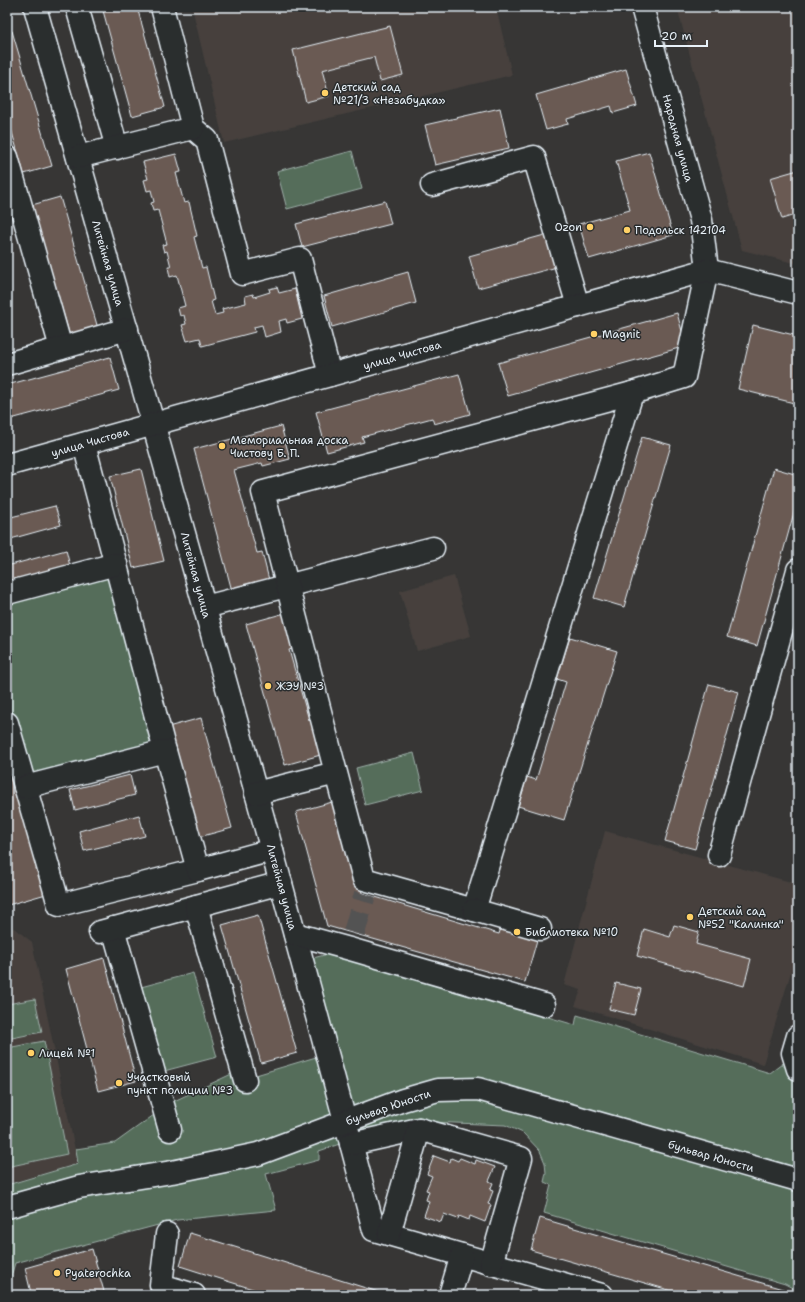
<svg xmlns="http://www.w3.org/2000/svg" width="805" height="1302" font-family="'Shantell Sans',sans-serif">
	<rect width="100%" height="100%" fill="#373635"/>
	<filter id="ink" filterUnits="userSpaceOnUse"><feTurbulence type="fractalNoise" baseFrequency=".025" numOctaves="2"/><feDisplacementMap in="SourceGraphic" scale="8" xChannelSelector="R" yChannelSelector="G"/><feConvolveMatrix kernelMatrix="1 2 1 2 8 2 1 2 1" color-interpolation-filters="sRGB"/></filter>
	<g filter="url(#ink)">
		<!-- built -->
		<g fill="#46413e">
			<polygon points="192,7 424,7 423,11 438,7 496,7 512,75 224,143"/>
			<polygon points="677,7 798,7 798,264 742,250"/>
			<polygon points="454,576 471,636 417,651 400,591"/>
			<polygon points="605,831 798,884 798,949 763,1064 575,1006 581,990 564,985"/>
			<polygon points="14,928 32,942 78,1164 7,1184 7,929"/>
		</g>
		<!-- green -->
		<g fill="#546d5a" stroke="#9eafa9">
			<polygon points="352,151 362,189 287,209 277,171"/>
			<polygon points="115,572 161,743 26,779 7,710 7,601"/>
			<polygon points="414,753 423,790 365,805 356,768"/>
			<polygon points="332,953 575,1025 577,1015 770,1073 786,1061 798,1064 798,1291 785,1284 544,1213 551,1185 544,1182 546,1173 545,1163 540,1151 523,1133 505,1125 430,1122 366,1135 319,1151 319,1160 266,1174 276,1210 177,1220 15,1263 7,1290 7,1185 78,1164 76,1149 115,1143 172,1102 240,1070 256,1075 316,1057 294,963"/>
			<polygon points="193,973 217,1057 164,1071 141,987"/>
			<polygon points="35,999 42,1032 7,1039 7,1004"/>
			<polygon points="44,1041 67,1154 7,1167 7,1048"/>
		</g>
		<!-- building -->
		<g fill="#6a5a52" stroke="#e8f1f8">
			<polygon points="102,7 137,7 165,107 132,116"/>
			<polygon points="390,26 403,75 380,81 374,57 322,70 329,96 306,102 293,50"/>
			<polygon points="12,31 52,166 24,174 7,115 7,32"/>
			<polygon points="626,69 637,106 613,113 611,106 567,119 568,124 546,130 536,95"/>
			<polygon points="500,108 509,148 435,165 425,125"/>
			<polygon points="649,152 673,235 589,259 579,224 630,210 616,161"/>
			<polygon points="176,154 181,172 176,173 184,203 189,202 197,236 194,237 202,268 206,267 214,300 211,301 215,315 223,313 222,309 246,303 245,296 253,294 254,297 270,292 269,289 277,287 279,293 295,289 302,319 287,323 286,319 279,321 281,332 265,337 262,325 254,327 255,332 202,346 200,338 187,341 182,325 186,324 184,315 180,316 178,308 185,306 177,275 170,277 168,267 171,267 167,251 164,252 162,245 167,244 158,210 153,211 151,203 154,202 151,190 147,191 144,180 148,179 143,162"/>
			<polygon points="798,170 798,214 782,219 770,178"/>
			<polygon points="60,197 99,332 71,340 32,205"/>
			<polygon points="385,201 391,224 302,247 296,224"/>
			<polygon points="548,234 557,267 478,288 469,256"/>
			<polygon points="408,272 416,303 332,327 324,296"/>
			<polygon points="677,313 686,346 508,396 498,363"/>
			<polygon points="753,325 798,336 798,404 738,389"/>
			<polygon points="110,357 119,390 7,420 7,385"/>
			<polygon points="459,374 470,414 434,424 432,418 362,437 364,442 327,452 316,412"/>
			<polygon points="281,426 290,459 263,466 262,463 234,470 257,553 262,552 269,580 232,591 194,449"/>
			<polygon points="642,437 671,445 624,607 594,598"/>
			<polygon points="774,468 798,475 798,498 757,646 727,637"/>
			<polygon points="141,469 164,561 133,568 110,476"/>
			<polygon points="55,506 61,525 7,540 7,518"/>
			<polygon points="66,550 71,570 11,586 7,566"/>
			<polygon points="285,613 295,648 289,650 309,720 314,719 324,754 285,765 246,624"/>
			<polygon points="570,637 617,651 564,820 518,806 527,777 536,780 566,682 557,679"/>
			<polygon points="709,684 739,692 695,849 665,841"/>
			<polygon points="201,718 232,828 199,837 168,727"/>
			<polygon points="12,773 46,894 8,905 7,900 7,774"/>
			<polygon points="130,775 135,795 75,810 70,790"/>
			<polygon points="336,801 362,893 499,934 503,922 539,933 525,982 327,926 296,812"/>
			<polygon points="139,815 145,836 84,851 79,831"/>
			<polygon points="258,915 297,1053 261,1063 222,925"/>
			<polygon points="674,925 699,932 696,944 751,959 744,986 637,956 644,929 670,937"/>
			<polygon points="104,958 136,1081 98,1091 66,969"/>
			<polygon points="616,983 641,989 634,1015 609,1009"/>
			<polygon points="434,1156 450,1162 451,1158 458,1161 460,1158 475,1164 476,1160 495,1167 489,1181 493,1183 490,1190 493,1191 488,1204 491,1205 485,1222 470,1216 469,1220 459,1216 458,1219 444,1214 441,1222 424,1216 429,1201 426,1200 429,1191 426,1190 432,1176 427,1174"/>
			<polygon points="540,1218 786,1290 785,1295 686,1295 531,1250"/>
			<polygon points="190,1233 388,1295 272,1295 227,1281 180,1266"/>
			<polygon points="92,1249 105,1295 39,1295 31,1293 25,1268"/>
		</g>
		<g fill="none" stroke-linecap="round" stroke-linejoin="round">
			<!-- minor-tunnel -->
			<polyline stroke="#525252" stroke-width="22" stroke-dasharray="22 11" stroke-linecap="butt" points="354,933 365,894"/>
			<defs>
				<g id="minor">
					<path d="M35 7C151 414 266 820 374 1230L602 1295"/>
					<polyline points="77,7 117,148"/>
					<polyline points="193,128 207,140 242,274 300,259 330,375"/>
					<polyline points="7,157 61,348"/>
					<polyline points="78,157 193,128 162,7"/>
					<polyline points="432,185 534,157 578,306"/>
					<polyline points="7,364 127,329"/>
					<polyline points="632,393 684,377 707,270 701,220 642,7"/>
					<polyline points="84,444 165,751"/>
					<polyline points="7,465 707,270 798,293"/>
					<polyline points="7,593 116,564"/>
					<polyline points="205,607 433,548"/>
					<polyline points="7,723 59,905 198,870"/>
					<polyline points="25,787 165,751 198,870 272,850"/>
					<polyline points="256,793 336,773 364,879 474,910 632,393 263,492 336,773"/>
					<polyline points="719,855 798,570"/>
					<polyline points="474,910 540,929"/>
					<polyline points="113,928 170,1130"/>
					<polyline points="100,932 196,906"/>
					<polyline points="295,934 350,949 544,1005"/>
					<polyline points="798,1036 793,1053 798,1069"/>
					<polyline points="245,1080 196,906 281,883"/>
					<polyline points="351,1144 419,1129"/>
					<polyline points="7,1207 79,1187 172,1172 258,1154 403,1100 438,1090 478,1089 798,1180"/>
					<polyline points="167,1234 161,1285 194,1295"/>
					<polyline points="389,1234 419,1129 521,1158 491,1264"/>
					<polyline points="450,1295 462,1255"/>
				</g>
			</defs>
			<!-- minor casing -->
			<use href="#minor" stroke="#e8f1f8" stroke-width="25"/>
			<!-- minor -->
			<use href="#minor" stroke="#2a2d2e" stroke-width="22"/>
		</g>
	</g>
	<!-- markers -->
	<g fill="#ffd166" stroke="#2a2d2e" stroke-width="1.5">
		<circle cx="325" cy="93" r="4"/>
		<circle cx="590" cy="227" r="4"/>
		<circle cx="627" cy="230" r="4"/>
		<circle cx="594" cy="334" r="4"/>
		<circle cx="222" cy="446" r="4"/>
		<circle cx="268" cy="686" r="4"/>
		<circle cx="690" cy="917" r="4"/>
		<circle cx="517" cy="932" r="4"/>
		<circle cx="31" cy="1053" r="4"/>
		<circle cx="119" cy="1083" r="4"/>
		<circle cx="57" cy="1273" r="4"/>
	</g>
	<g text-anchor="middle" stroke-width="3" stroke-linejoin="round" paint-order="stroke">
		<!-- poi labels -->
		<g font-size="11" fill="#e8f1f8" stroke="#2a2d2e" text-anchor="start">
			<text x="333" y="91">Детский сад<tspan x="333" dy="13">№21/3 «Незабудка»</tspan></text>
			<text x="582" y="231" text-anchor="end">Ozon</text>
			<text x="635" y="234">Подольск 142104</text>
			<text x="602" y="338">Magnit</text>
			<text x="230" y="444">Мемориальная доска<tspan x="230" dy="13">Чистову Б. П.</tspan></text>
			<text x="276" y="690">ЖЭУ №3</text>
			<text x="698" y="915">Детский сад<tspan x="698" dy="13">№52 "Калинка"</tspan></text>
			<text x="525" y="936">Библиотека №10</text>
			<text x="39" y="1057">Лицей №1</text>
			<text x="127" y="1081">Участковый<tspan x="127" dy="13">пункт полиции №3</tspan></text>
			<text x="65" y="1277">Pyaterochka</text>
		</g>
		<!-- street labels -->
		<g font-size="11" fill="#e8f1f8" stroke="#2a2d2e">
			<text transform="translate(678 138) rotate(75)" y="4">Народная улица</text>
			<text transform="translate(108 263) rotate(74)" y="4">Литейная улица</text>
			<text transform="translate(402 355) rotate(-16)" y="4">улица Чистова</text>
			<text transform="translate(90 442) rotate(-16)" y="4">улица Чистова</text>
			<text transform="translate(196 575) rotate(75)" y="4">Литейная улица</text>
			<text transform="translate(282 887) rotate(75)" y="4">Литейная улица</text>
			<text transform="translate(388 1107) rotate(-19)" y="4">бульвар Юности</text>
			<text transform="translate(711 1156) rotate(16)" y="4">бульвар Юности</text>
		</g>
	</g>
	<!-- margin -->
	<rect width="805" height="1302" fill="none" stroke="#2a2d2e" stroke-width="24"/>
	<rect x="12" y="12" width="781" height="1278" fill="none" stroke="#e8f1f8" stroke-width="1.5" filter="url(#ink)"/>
	<!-- scale -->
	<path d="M655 40v6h52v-6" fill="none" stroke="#e8f1f8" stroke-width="2"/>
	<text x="661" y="40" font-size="12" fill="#e8f1f8" stroke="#2a2d2e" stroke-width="3" paint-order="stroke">20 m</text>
</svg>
